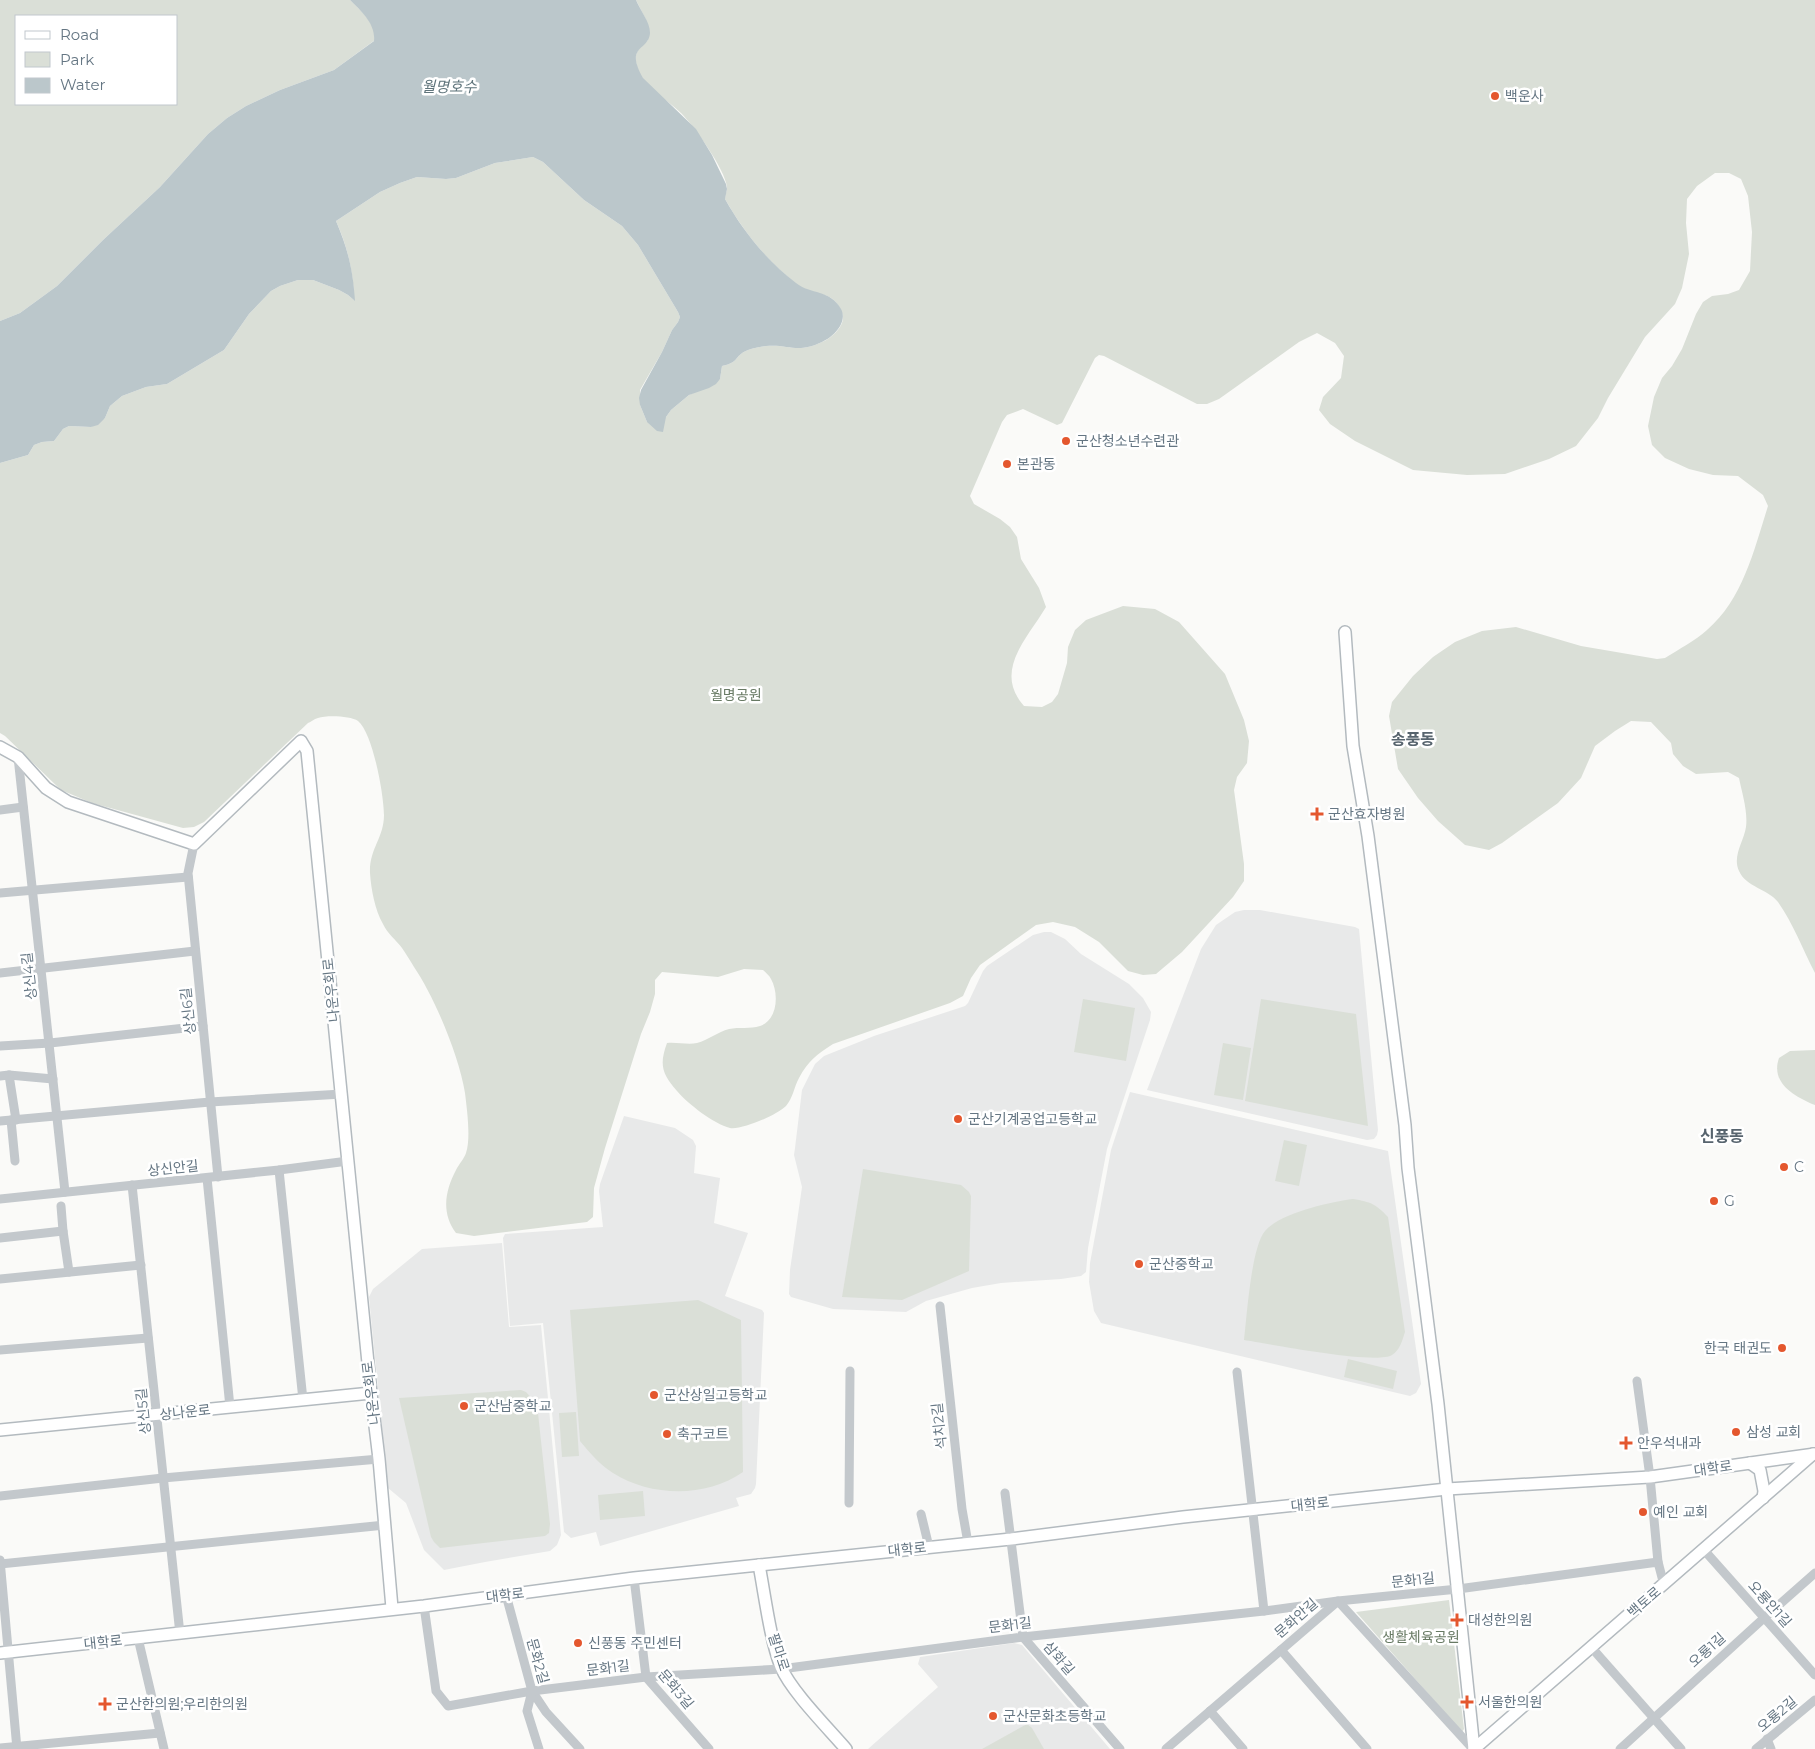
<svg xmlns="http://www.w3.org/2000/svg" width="1815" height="1749" font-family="Montserrat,'Noto Sans KR',sans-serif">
	<rect width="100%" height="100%" fill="#fafaf8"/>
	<!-- built -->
	<g fill="#e8e9e9">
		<polygon points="1244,910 1260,910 1355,927 1359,929 1378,1130 1377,1135 1374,1139 1367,1140 1147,1090 1201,949 1216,925 1235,912"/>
		<polygon points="1044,932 1051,932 1065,939 1081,954 1129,984 1143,998 1151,1012 1150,1020 1107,1149 1088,1248 1086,1272 1081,1276 1061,1279 1001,1283 972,1288 926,1301 906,1312 833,1309 791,1297 789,1294 790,1270 802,1187 794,1155 795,1148 802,1090 815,1064 824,1056 874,1036 965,1006 968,1003 983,971 987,966 1033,935"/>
		<polygon points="1130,1092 1388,1151 1421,1384 1416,1393 1410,1396 1101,1323 1094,1311 1089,1282 1090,1263 1111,1150"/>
		<polygon points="624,1116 675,1128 693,1140 696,1146 694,1173 720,1178 714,1223 748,1233 725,1296 762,1310 764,1313 756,1484 755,1488 751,1494 736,1498 739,1506 600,1546 596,1532 571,1538 564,1532 543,1323 510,1326 503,1238 505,1234 603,1227 599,1191 600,1184"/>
		<polygon points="502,1243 509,1327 541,1325 561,1535 557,1545 550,1551 485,1562 444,1570 424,1550 406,1503 388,1488 369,1297 373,1289 422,1249"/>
		<polygon points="1014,1643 1022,1645 1110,1749 868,1749 938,1687 918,1664 920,1657"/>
	</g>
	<!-- green -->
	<g fill="#dadfd7" fill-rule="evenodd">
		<path d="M0 0H350C361 11 376 23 375 40L334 70 280 90 246 106 227 118 208 134 160 187 103 240 57 286 20 313 0 321ZM16 16H176V104H16Z"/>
		<path d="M636 0H1815V973C1803 950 1793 923 1778 902 1768 889 1746 887 1739 871 1732 856 1744 841 1746 827 1748 811 1742 793 1739 778L1728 772 1696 774 1683 766 1673 754 1671 743 1651 722 1631 721 1615 731 1595 746 1581 778 1558 803 1502 843 1489 850 1465 845 1438 821 1418 798 1398 769 1389 716 1392 702 1413 676 1433 657 1455 642 1482 631 1516 627 1581 646 1657 659 1665 658C1679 649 1695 641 1707 630 1743 599 1754 550 1768 506L1763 495 1738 476 1713 475 1689 469 1665 458 1652 445 1648 426 1654 397 1662 378 1672 366 1682 349 1696 314 1703 302 1712 296 1728 294 1739 290 1750 271 1752 232 1748 196 1741 179 1729 173H1715L1697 186 1687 199 1686 223 1689 254 1682 288 1675 304 1645 337 1608 398 1598 418 1576 446 1549 459 1505 474 1467 475 1413 470 1355 441 1330 424 1319 410 1323 397 1341 378 1344 356 1335 343 1317 333 1299 342 1219 399 1207 404H1197L1104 356 1099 355 1095 358 1062 423 1057 425 1023 409 1007 415 1002 422 970 496 974 504 1000 519 1010 527 1017 537 1021 559 1039 588 1046 607C1027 639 993 671 1024 706L1042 707 1052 702 1058 694 1067 663 1068 647 1075 630 1086 620 1123 606 1155 609 1179 622 1225 674 1244 720 1249 741 1247 763 1237 777 1234 790 1244 864V881L1233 897 1182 952 1156 974 1143 975 1128 971 1099 942 1075 927 1053 922 1036 925 980 965 971 978 963 996 950 1003 833 1044C817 1054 808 1061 799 1078 794 1087 793 1098 786 1106 777 1115 742 1130 730 1128 714 1124 688 1104 677 1091 662 1074 659 1065 667 1043 677 1042 688 1045 697 1043 708 1040 718 1032 729 1029 739 1027 750 1029 760 1026 778 1020 779 993 771 979 769 975 766 973 763 970L744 969 718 977 662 972 655 980V994L650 1012 641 1034 605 1148 594 1188 593 1217 587 1222 474 1236 456 1233C441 1213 445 1191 456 1170 459 1164 464 1159 466 1153 471 1138 467 1110 465 1093 459 1056 435 998 414 967 410 960 406 954 402 948 396 940 387 933 383 924 375 910 371 889 370 873 369 849 384 838 384 815 384 796 373 733 358 721 351 716 327 715 318 718 314 719 311 722 308 723L204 822 194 827 183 828 92 803 61 790 5 736 0 733V463L28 455 34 445 42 442 54 441 63 429 69 426 91 427 105 418 110 406 122 396 146 387 167 384 224 350 249 314 271 291 280 286 298 280H313L339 290 348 295 354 300C354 273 347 245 336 221L380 192 400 183 417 177 446 179 456 178 495 163 533 157 543 162 584 200 622 226 638 245 678 312 680 317 678 322 672 330 662 352 640 390V405L647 422 666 417 671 410 689 395 720 379 722 366C726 365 730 364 733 362 736 360 738 356 741 354 747 349 759 347 766 346 789 344 797 354 822 342 832 338 847 324 842 313 834 291 819 296 802 288 796 285 792 280 787 276 762 255 741 227 725 199 725 195 727 191 727 187 725 169 694 126 681 113 666 98 639 85 636 62 634 52 641 46 648 40L646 20Z"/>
		<polygon points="1083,999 1135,1008 1126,1061 1074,1052"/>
		<polygon points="1261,999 1356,1014 1368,1126 1245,1101"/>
		<polygon points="1223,1043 1251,1048 1243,1100 1214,1095"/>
		<path d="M1815 1050V1105C1795 1097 1770 1083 1779 1058L1790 1051Z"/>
		<polygon points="1284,1140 1307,1145 1299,1186 1275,1181"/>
		<polygon points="863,1169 961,1185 969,1192 971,1196 969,1271 902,1300 842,1297"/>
		<path d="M1353 1199C1371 1202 1376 1204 1388 1217L1405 1332C1402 1341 1400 1350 1392 1355 1376 1365 1269 1344 1244 1340 1247 1316 1251 1248 1265 1231 1280 1213 1330 1202 1353 1199Z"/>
		<path d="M698 1300 741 1320 743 1472C706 1498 651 1497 613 1473 600 1465 590 1453 580 1441L570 1310Z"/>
		<polygon points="1348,1359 1397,1371 1393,1389 1344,1377"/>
		<polygon points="521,1390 526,1392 537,1404 550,1524 549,1533 545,1536 440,1548 434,1542 431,1537 399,1398"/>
		<polygon points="576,1412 579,1456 562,1457 559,1413"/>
		<polygon points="643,1491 645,1516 600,1520 598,1495"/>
		<polygon points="1449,1600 1464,1729 1462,1732 1356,1612"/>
		<polygon points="1027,1724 1032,1728 1044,1749 982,1749"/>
	</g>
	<!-- water -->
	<path fill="#bbc7cb" d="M350 0H636C640 10 650 22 650 33 649 51 624 45 643 78L696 129 712 155 726 184 727 189 725 199C743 231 767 261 796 283 811 295 830 289 841 309 848 322 834 337 822 342 797 354 789 344 766 346 759 347 747 349 741 354 738 356 736 360 733 362 730 364 726 365 722 366L720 379 716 384 709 388 689 395 671 410 666 417 663 432 657 431 647 422 640 405 639 398 641 390 662 352 672 330 678 322 680 317 678 312 638 245 622 226 584 200 543 162 533 157 495 163 456 178 446 179 417 177 400 183 380 192 336 221C348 249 353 270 355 301L348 295 339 290 313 280H298L280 286 271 291 249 314 224 350 167 384 146 387 122 396 110 406 105 418 98 425 91 427 69 426 63 429 54 441 42 442 34 445 28 455 0 463V321L20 313 57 286 103 240 160 187 208 134 227 118 246 106 280 90 334 70 374 41C376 24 361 11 350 0Z"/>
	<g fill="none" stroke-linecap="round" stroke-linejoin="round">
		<defs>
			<g id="secondary">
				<polyline points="1345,632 1353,746 1368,836 1405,1125 1408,1168 1438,1404 1474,1749"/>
				<polyline points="0,747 18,757 46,788 68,802 194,844 301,741 307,751 371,1393 379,1459 392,1608"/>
				<polyline points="0,1430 371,1393"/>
				<polyline points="1750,1463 1760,1470 1764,1491 1763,1498"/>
				<path d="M759 1565C765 1596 770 1639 781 1667 791 1691 828 1728 846 1749"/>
				<polyline points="0,1653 424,1606 634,1578 1011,1539 1183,1517 1447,1489 1650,1477 1815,1454"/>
				<polyline points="1474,1749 1813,1454"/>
			</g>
		</defs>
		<!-- secondary casing -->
		<use href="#secondary" stroke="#b3babf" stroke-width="14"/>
		<!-- street -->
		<g stroke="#c3c8cc" stroke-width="9">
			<polyline points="18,757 65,1192"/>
			<polyline points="0,810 23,807"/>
			<polyline points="194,844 188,873 218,1177"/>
			<polyline points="0,893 188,877"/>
			<polyline points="0,973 195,951"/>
			<polyline points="0,1046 50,1043 203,1026"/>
			<polyline points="9,1075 53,1079"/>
			<polyline points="0,1076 9,1075 16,1120"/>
			<polyline points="11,1120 15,1161"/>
			<polyline points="0,1121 210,1102 342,1094"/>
			<polyline points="279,1170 303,1400"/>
			<polyline points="207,1178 230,1407"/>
			<polyline points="132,1185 180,1634"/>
			<polyline points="0,1199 279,1170 348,1161"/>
			<polyline points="63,1231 69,1272"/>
			<polyline points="0,1238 63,1231 61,1206"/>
			<polyline points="0,1279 141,1265"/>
			<polyline points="940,1306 962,1509 968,1543"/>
			<polyline points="0,1350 148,1338"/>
			<polyline points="1237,1372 1264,1611"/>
			<polyline points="1637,1381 1650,1477 1658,1562"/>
			<polyline points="1005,1493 1023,1637 1120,1749"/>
			<polyline points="0,1496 163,1478 379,1459"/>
			<polyline points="849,1503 850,1371"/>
			<polyline points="921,1514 929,1547"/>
			<polyline points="1704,1550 1815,1675"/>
			<polyline points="0,1560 17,1749"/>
			<polyline points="0,1564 385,1525"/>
			<polyline points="634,1578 646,1677 709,1749"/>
			<polyline points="506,1595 532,1691 546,1712 580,1749"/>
			<polyline points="424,1606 436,1691 448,1706 532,1691 646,1677 781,1669 1023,1637 1264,1611 1338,1601 1458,1589 1658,1562 1664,1585"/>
			<polyline points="138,1638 164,1749"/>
			<polyline points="1591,1647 1681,1749"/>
			<polyline points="1281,1650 1367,1749"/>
			<polyline points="532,1691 527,1711 539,1749"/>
			<polyline points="1210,1711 1243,1749"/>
			<polyline points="1767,1739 1771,1749"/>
			<polyline points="0,1748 160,1733"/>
			<polyline points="1166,1749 1338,1601 1473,1749"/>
			<polyline points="1620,1749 1764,1618 1815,1573"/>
			<polyline points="1756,1749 1815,1700"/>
		</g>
		<!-- secondary -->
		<use href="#secondary" stroke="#fff" stroke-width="11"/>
	</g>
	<!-- markers -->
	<g fill="#e4572e" stroke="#fff" stroke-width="2">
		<circle cx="1495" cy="96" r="5"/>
		<circle cx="1066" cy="441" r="5"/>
		<circle cx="1007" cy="464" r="5"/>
		<path d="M1314.5 806.5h5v5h5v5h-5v5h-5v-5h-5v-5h5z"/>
		<circle cx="958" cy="1119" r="5"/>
		<circle cx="1784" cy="1167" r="5"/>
		<circle cx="1714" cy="1201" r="5"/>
		<circle cx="1139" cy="1264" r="5"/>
		<circle cx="1782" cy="1348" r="5"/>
		<circle cx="654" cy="1395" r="5"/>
		<circle cx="464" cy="1406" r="5"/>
		<circle cx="1736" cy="1432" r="5"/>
		<circle cx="667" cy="1434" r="5"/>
		<path d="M1623.5 1435.5h5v5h5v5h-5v5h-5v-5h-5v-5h5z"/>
		<circle cx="1643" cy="1512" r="5"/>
		<path d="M1454.5 1612.5h5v5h5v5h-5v5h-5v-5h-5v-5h5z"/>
		<circle cx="578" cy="1643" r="5"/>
		<path d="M1464.5 1694.5h5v5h5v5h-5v5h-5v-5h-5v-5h5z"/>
		<path d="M102.5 1696.5h5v5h5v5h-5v5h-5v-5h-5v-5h5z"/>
		<circle cx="993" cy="1716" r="5"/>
	</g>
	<g text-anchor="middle" stroke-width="5" stroke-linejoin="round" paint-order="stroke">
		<!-- poi labels -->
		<g font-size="14" fill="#657683" stroke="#fff" text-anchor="start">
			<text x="1505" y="101">백운사</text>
			<text x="1076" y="446">군산청소년수련관</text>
			<text x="1017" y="469">본관동</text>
			<text x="1328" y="819">군산효자병원</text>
			<text x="968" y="1124">군산기계공업고등학교</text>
			<text x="1794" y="1172">C</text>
			<text x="1724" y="1206">G</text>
			<text x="1149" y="1269">군산중학교</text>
			<text x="1772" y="1353" text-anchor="end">한국 태권도</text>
			<text x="664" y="1400">군산상일고등학교</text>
			<text x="474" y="1411">군산남중학교</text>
			<text x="1746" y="1437">삼성 교회</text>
			<text x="677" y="1439">축구코트</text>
			<text x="1637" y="1448">안우석내과</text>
			<text x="1653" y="1517">예인 교회</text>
			<text x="1468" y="1625">대성한의원</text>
			<text x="588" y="1648">신풍동 주민센터</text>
			<text x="1478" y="1707">서울한의원</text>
			<text x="116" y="1709">군산한의원;우리한의원</text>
			<text x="1003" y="1721">군산문화초등학교</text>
		</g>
		<!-- park labels -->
		<g font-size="14" fill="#687a64" stroke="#fff">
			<text x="736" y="700">월명공원</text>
			<text x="1421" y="1642">생활체육공원</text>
		</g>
		<!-- street labels -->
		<g font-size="14" fill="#657683" stroke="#fff">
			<text transform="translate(29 976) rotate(-96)" y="5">상신4길</text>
			<text transform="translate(331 990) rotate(-96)" y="5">나운우회로</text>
			<text transform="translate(188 1011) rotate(-96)" y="5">상신6길</text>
			<text transform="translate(173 1168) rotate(-6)" y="5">상신안길</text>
			<text transform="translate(371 1393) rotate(-97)" y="5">나운우회로</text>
			<text transform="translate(143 1411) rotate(-96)" y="5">상신5길</text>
			<text transform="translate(185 1412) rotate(-6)" y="5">상나운로</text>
			<text transform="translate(939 1426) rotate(-96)" y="5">석치2길</text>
			<text transform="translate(1713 1468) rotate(-8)" y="5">대학로</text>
			<text transform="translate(1310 1504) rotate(-6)" y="5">대학로</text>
			<text transform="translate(907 1549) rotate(-6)" y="5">대학로</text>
			<text transform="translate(1413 1580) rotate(-6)" y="5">문화1길</text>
			<text transform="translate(505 1595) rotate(-7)" y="5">대학로</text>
			<text transform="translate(1644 1602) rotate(-41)" y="5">백토로</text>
			<text transform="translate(1770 1604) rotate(48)" y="5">오룡안1길</text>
			<text transform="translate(1296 1618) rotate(-41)" y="5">문화안길</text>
			<text transform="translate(1010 1625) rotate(-7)" y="5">문화1길</text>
			<text transform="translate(103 1642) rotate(-6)" y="5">대학로</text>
			<text transform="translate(1707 1650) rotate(-42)" y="5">오룡1길</text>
			<text transform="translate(779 1652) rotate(72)" y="5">팔마로</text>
			<text transform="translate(1059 1658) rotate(49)" y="5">삼화길</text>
			<text transform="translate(538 1661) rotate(74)" y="5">문화2길</text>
			<text transform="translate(608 1668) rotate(-7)" y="5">문화1길</text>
			<text transform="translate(676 1689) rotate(50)" y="5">문화3길</text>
			<text transform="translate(1777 1714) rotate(-40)" y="5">오룡2길</text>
		</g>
		<!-- water labels -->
		<g font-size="15" font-style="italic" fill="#60757c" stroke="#fff">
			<text x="449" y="92">월명호수</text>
		</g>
		<!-- quarter labels -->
		<g font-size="16" font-weight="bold" fill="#57646e" stroke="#fff">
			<text x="1413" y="745">송풍동</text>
			<text x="1722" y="1142">신풍동</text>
		</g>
	</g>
	<!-- legend -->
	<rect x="15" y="15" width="162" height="90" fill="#ffffff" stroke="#c1c8cd"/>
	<rect x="25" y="31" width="25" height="8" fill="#ffffff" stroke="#c1c8cd"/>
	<text x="60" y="40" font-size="15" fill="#657683">Road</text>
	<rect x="25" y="52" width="25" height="15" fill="#dadfd7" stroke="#c1c8cd"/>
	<text x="60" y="65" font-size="15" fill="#657683">Park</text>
	<rect x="25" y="78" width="25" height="15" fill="#bbc7cb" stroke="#c1c8cd"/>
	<text x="60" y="90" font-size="15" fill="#657683">Water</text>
</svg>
